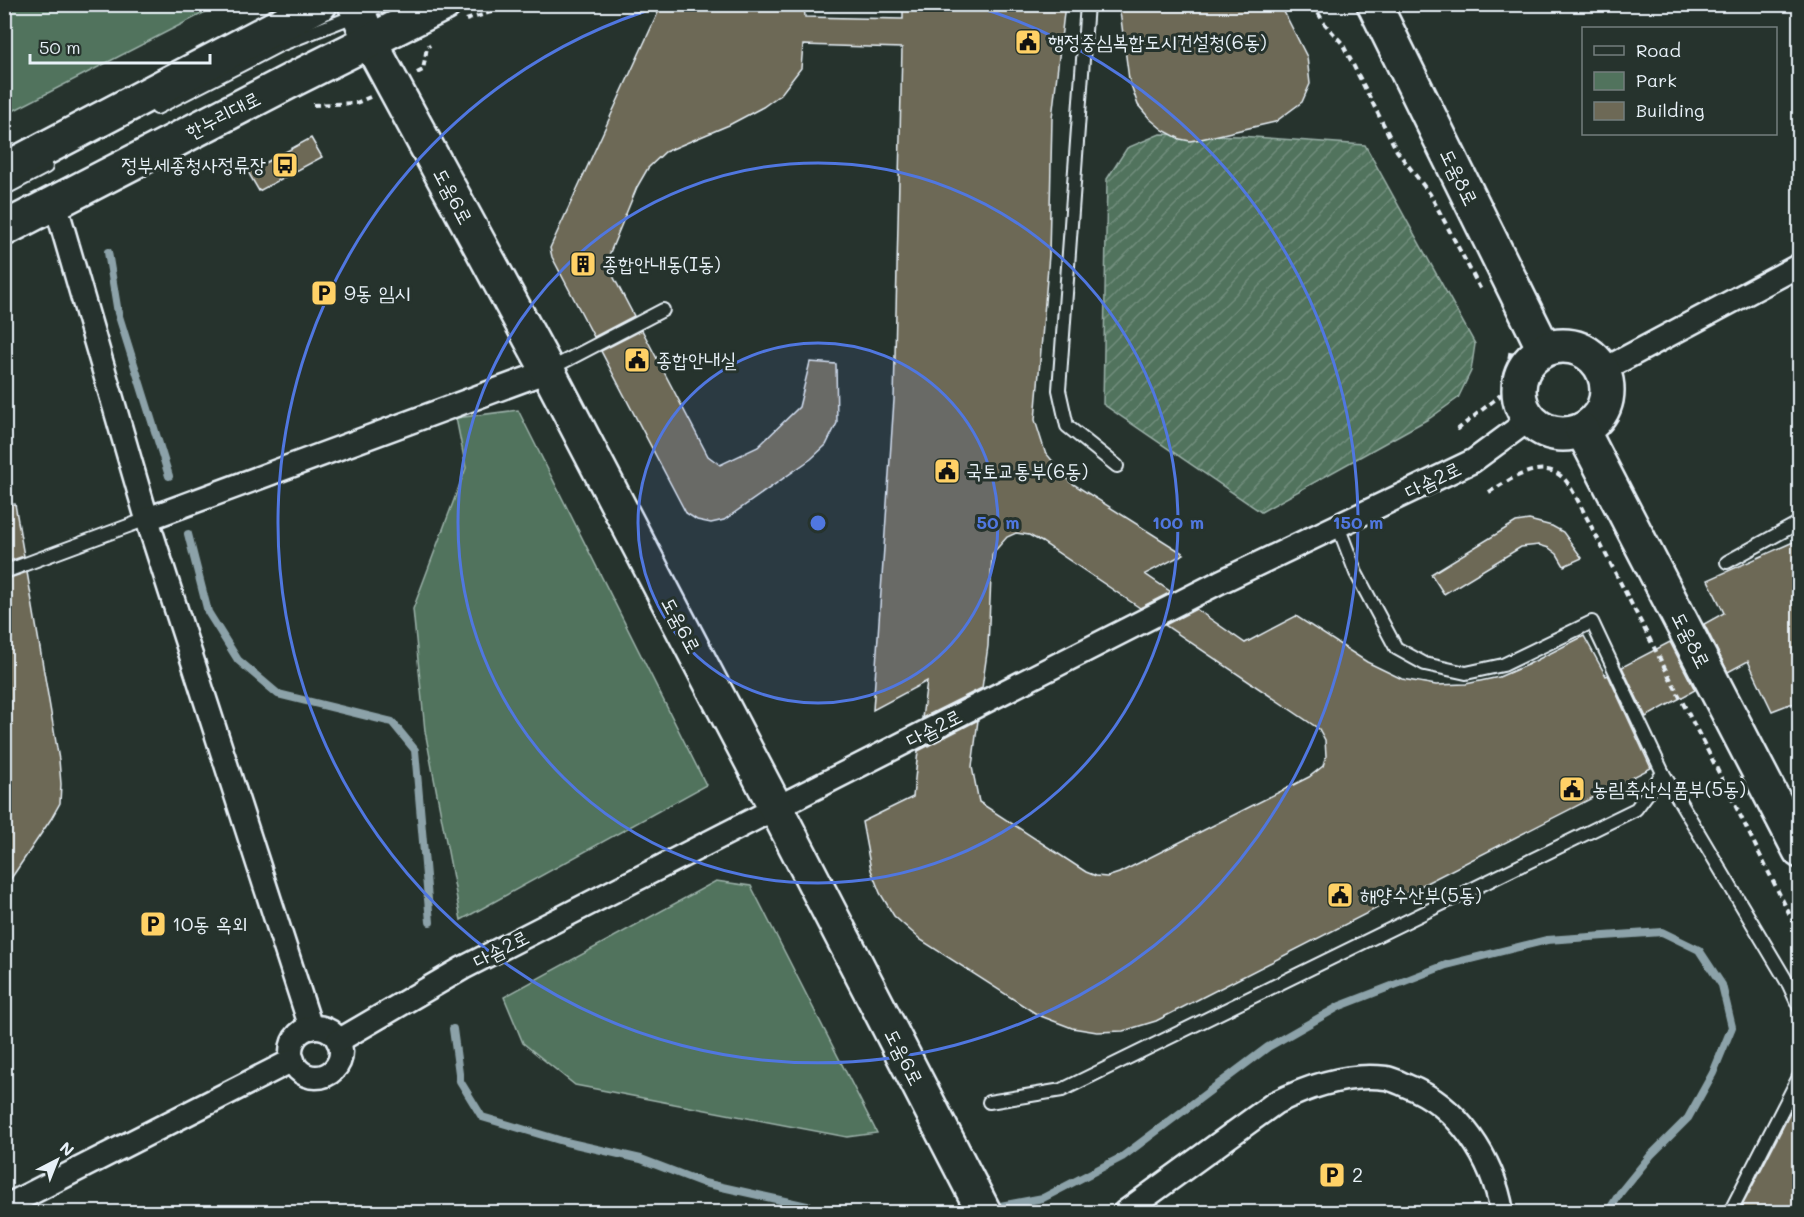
<svg xmlns="http://www.w3.org/2000/svg" width="1804" height="1217" font-family="Mali,'Poor Story',sans-serif">
	<defs>
		<pattern id="garden-furrows" width="10" height="10" patternUnits="userSpaceOnUse" patternTransform="scale(1.5)"><rect width="10" height="10" fill="#51735d"/><path d="M-1 1l2-2M0 10L10 0M9 11l2-2" fill="none" stroke="#728e7d"/></pattern>
	</defs>
	<rect width="100%" height="100%" fill="#26332d"/>
	<filter id="ink" filterUnits="userSpaceOnUse"><feTurbulence type="fractalNoise" baseFrequency=".0167" numOctaves="2"/><feDisplacementMap in="SourceGraphic" scale="12" xChannelSelector="R" yChannelSelector="G"/><feConvolveMatrix kernelMatrix="1 2 1 2 8 2 1 2 1" color-interpolation-filters="sRGB"/></filter>
	<g filter="url(#ink)">
		<!-- park -->
		<g fill="#51735d" stroke="#9cb2aa" stroke-width="1.5">
			<polygon points="5,4 219,4 219,5 5,115"/>
			<polygon points="518,410 706,785 461,920 425,731 413,609 466,468 456,418"/>
			<polygon points="716,881 751,886 877,1133 847,1137 575,1085 523,1043 504,997"/>
		</g>
		<!-- garden -->
		<polygon fill="url(#garden-furrows)" stroke="#9cb2aa" stroke-width="1.5" points="1160,134 1239,136 1365,145 1475,344 1471,371 1458,398 1430,418 1261,512 1103,404 1107,179 1127,148"/>
		<g fill="none" stroke-linecap="round" stroke-linejoin="round">
			<!-- stream -->
			<g stroke="#8ca2a9" stroke-width="8">
				<polyline points="108,252 118,313 169,476"/>
				<polyline points="188,534 208,612 238,660 278,694 392,722 415,750 430,922"/>
				<polyline points="453,1029 460,1081 482,1117 566,1142 641,1159 704,1183 834,1212"/>
				<polyline points="990,1208 1043,1198 1122,1157 1268,1047 1340,1006 1446,965 1547,940 1662,932 1699,950 1722,985 1732,1027 1713,1073 1688,1118 1651,1155 1620,1193 1608,1212"/>
			</g>
		</g>
		<!-- building -->
		<g fill="#6d6956" stroke="#e8f1f8" stroke-width="1.5">
			<polygon points="662,4 804,4 805,17 903,19 903,4 1065,4 1052,118 1049,255 1035,420 1045,452 1070,482 1184,554 1145,574 1171,592 1140,608 1042,542 1029,535 1016,533 1007,537 992,554 988,646 982,688 922,718 927,681 873,710 894,400 902,48 803,45 801,68 781,94 763,107 729,125 665,152 648,168 637,187 609,255 611,272 634,316 594,337 552,257 550,248"/>
			<polygon points="1119,4 1280,4 1307,57 1310,84 1302,102 1275,122 1201,139 1190,141 1180,139 1163,130 1150,119 1138,105 1129,79"/>
			<polygon points="311,138 322,157 259,191 248,172"/>
			<polygon points="642,330 708,456 720,465 758,447 799,407 810,362 836,364 837,423 826,445 811,459 724,520 711,523 697,520 686,513 601,351"/>
			<polygon points="15,504 24,556 4,563 4,505"/>
			<polygon points="1529,520 1552,526 1563,532 1582,558 1564,566 1557,554 1549,548 1539,545 1521,547 1444,594 1431,574 1516,522"/>
			<polygon points="1800,539 1800,703 1790,704 1772,711 1748,661 1728,672 1704,624 1724,613 1708,580"/>
			<polygon points="27,572 59,760 61,784 60,803 51,819 4,889 4,580"/>
			<polygon points="1196,609 1245,643 1296,616 1367,662 1402,679 1436,685 1466,684 1499,677 1527,665 1584,636 1606,676 1608,675 1651,768 1156,1021 1123,1031 1097,1032 1072,1028 1038,1015 921,940 894,916 880,893 871,870 862,822 913,797 918,751 978,720 972,767 979,802 1086,872 1096,876 1107,877 1119,873 1309,777 1323,766 1326,756 1325,740 1319,729 1165,625"/>
			<polygon points="1670,642 1695,690 1646,717 1622,667"/>
			<polygon points="1800,1094 1800,1212 1739,1212"/>
		</g>
		<g fill="none" stroke-linecap="round" stroke-linejoin="round">
			<defs>
				<g id="lane">
					<polyline points="1087,4 1059,390 1067,426 1117,466"/>
					<polyline points="157,108 280,45 385,4"/>
					<polyline points="4,189 46,167"/>
					<polyline points="550,369 663,310"/>
					<polyline points="1338,526 1356,573 1396,648 1425,664 1466,673 1503,665 1592,622 1663,773 1789,985 1800,1009"/>
					<polyline points="1727,562 1800,522"/>
					<polyline points="4,572 147,519"/>
					<polyline points="989,1102 1062,1090 1636,809 1663,773"/>
					<polyline points="1730,1212 1800,1075"/>
				</g>
				<g id="street">
					<polyline points="55,202 147,519 311,1028"/>
					<polyline points="1603,370 1800,265"/>
					<polyline points="147,519 548,371"/>
					<circle cx="316" cy="1052" r="25"/>
					<polyline points="338,1041 463,968 776,808 1220,582 1473,461 1530,419"/>
					<polyline points="4,1207 293,1060"/>
					<path d="M1125 1212 1275 1103C1309 1086 1347 1073 1386 1078 1393 1079 1400 1083 1407 1086 1459 1106 1493 1159 1502 1212"/>
				</g>
				<g id="secondary">
					<polyline points="355,4 370,42 548,371 776,808 984,1212"/>
					<polyline points="1374,4 1544,349"/>
					<polyline points="4,170 320,4"/>
					<polyline points="4,229 294,79 444,4"/>
					<circle cx="1563" cy="390" r="44"/>
					<polyline points="1582,430 1800,851"/>
				</g>
			</defs>
			<!-- lane casing -->
			<use href="#lane" stroke="#e8f1f8" stroke-width="16"/>
			<!-- street casing -->
			<use href="#street" stroke="#e8f1f8" stroke-width="27"/>
			<!-- secondary casing -->
			<use href="#secondary" stroke="#e8f1f8" stroke-width="38"/>
			<!-- path -->
			<g stroke="#e8f1f8" stroke-width="4" stroke-dasharray="6 4.5" stroke-linecap="butt">
				<polyline points="1313,4 1324,23 1342,43 1397,151 1430,194 1482,292"/>
				<polyline points="466,20 517,4"/>
				<polyline points="417,73 423,70 427,47 430,45"/>
				<polyline points="313,105 356,103 370,97"/>
				<polyline points="1457,430 1503,393 1511,349"/>
				<path d="M1489 492C1510 480 1544 455 1566 481 1570 486 1573 492 1576 497L1713 761 1800 935"/>
			</g>
			<!-- lane -->
			<use href="#lane" stroke="#26332d" stroke-width="12"/>
			<!-- street -->
			<use href="#street" stroke="#26332d" stroke-width="22"/>
			<!-- secondary -->
			<use href="#secondary" stroke="#26332d" stroke-width="33"/>
		</g>
	</g>
	<!-- distance rings -->
	<circle cx="818" cy="523" r="180" fill="#5077e0" fill-opacity=".12"/>
	<g fill="none" stroke="#5077e0" stroke-width="3">
		<circle cx="818" cy="523" r="180"/>
		<circle cx="818" cy="523" r="360"/>
		<path d="M971 5A540 540 0 1 1 665 5"/>
	</g>
	<!-- icons -->
	<defs>
		<symbol id="civic-square" viewBox="-11 -11 22 22"><rect x="-9" y="-9" width="18" height="18" rx="4" fill="#ffd166" stroke="#26332d"/><path d="M-.6-6.5H3V-4.5H.6V-3L4-1V1h2V6H-6V1h2V-1L-.6-3ZM-1.2 2.5V6h2.4V2.5Z" fill="#111"/></symbol>
		<symbol id="bus-square" viewBox="-11 -11 22 22"><rect x="-9" y="-9" width="18" height="18" rx="4" fill="#ffd166" stroke="#26332d"/><path d="M-5-6H5V4H4V6H2V4H-2V6H-4V4H-5ZM-3.5-4V0h7V-4ZM-3.5 1.2v1.5H-2V1.2ZM2 1.2v1.5H3.5V1.2Z" fill="#111"/></symbol>
		<symbol id="building-square" viewBox="-11 -11 22 22"><rect x="-9" y="-9" width="18" height="18" rx="4" fill="#ffd166" stroke="#26332d"/><path d="M-4-6H4V6H1V3H-1V6H-4ZM-2.5-4.3h1.7v1.8h-1.7ZM.8-4.3h1.7v1.8H.8ZM-2.5-1h1.7V.8h-1.7ZM.8-1h1.7V.8H.8Z" fill="#111"/></symbol>
		<symbol id="parking-square" viewBox="-11 -11 22 22"><rect x="-9" y="-9" width="18" height="18" rx="4" fill="#ffd166" stroke="#26332d"/><path d="M-3.5-5.5H1a3.5 3.5 0 0 1 0 7H-1V5.5H-3.5ZM-1-3.4V-.6H.8a1.4 1.4 0 0 0 0-2.8Z" fill="#111"/></symbol>
	</defs>
	<g fill-rule="evenodd">
		<use href="#civic-square" x="1013" y="27" width="30" height="30"/>
		<use href="#bus-square" x="270" y="150" width="30" height="30"/>
		<use href="#building-square" x="568" y="249" width="30" height="30"/>
		<use href="#parking-square" x="309" y="278" width="30" height="30"/>
		<use href="#civic-square" x="622" y="345" width="30" height="30"/>
		<use href="#civic-square" x="932" y="456" width="30" height="30"/>
		<use href="#civic-square" x="1557" y="774" width="30" height="30"/>
		<use href="#civic-square" x="1325" y="880" width="30" height="30"/>
		<use href="#parking-square" x="138" y="909" width="30" height="30"/>
		<use href="#parking-square" x="1317" y="1160" width="30" height="30"/>
	</g>
	<g text-anchor="middle" stroke-width="6" stroke-linejoin="round" paint-order="stroke">
		<!-- poi labels -->
		<g font-size="20" fill="#e8f1f8" stroke="#26332d" text-anchor="start">
			<text x="1048" y="49">행정중심복합도시건설청(6동)</text>
			<text x="266" y="172" text-anchor="end">정부세종청사정류장</text>
			<text x="602" y="271">종합안내동(I동)</text>
			<text x="344" y="300">9동 임시</text>
			<text x="656" y="367">종합안내실</text>
			<text x="966" y="478">국토교통부(6동)</text>
			<text x="1592" y="796">농림축산식품부(5동)</text>
			<text x="1360" y="902">해양수산부(5동)</text>
			<text x="172" y="931">10동 옥외</text>
			<text x="1352" y="1182">2</text>
		</g>
		<!-- street labels -->
		<g font-size="20" fill="#e8f1f8" stroke="#26332d">
			<text transform="translate(223 115) rotate(-27)" y="7">한누리대로</text>
			<text transform="translate(1459 177) rotate(64)" y="7">도움8로</text>
			<text transform="translate(453 196) rotate(62)" y="7">도움6로</text>
			<text transform="translate(1433 480) rotate(-26)" y="7">다솜2로</text>
			<text transform="translate(681 625) rotate(62)" y="7">도움6로</text>
			<text transform="translate(1691 640) rotate(63)" y="7">도움8로</text>
			<text transform="translate(934 728) rotate(-27)" y="7">다솜2로</text>
			<text transform="translate(501 949) rotate(-27)" y="7">다솜2로</text>
			<text transform="translate(904 1057) rotate(63)" y="7">도움6로</text>
		</g>
	</g>
	<circle cx="818" cy="523" r="9" fill="#5077e0" stroke="#26332d" stroke-width="3"/>
	<g font-size="18" text-anchor="middle" font-weight="bold" fill="#5077e0" stroke="#26332d" stroke-width="6" stroke-linejoin="round" paint-order="stroke">
		<text x="998" y="529">50 m</text>
		<text x="1178" y="529">100 m</text>
		<text x="1358" y="529">150 m</text>
	</g>
	<!-- margin -->
	<rect width="1804" height="1217" fill="none" stroke="#26332d" stroke-width="24"/>
	<rect x="12" y="12" width="1780" height="1193" fill="none" stroke="#e8f1f8" stroke-width="2" filter="url(#ink)"/>
	<!-- legend -->
	<rect x="1582" y="27" width="195" height="108" fill="#26332d" stroke="#747f7e" stroke-width="1.5"/>
	<rect x="1594" y="46" width="30" height="9" fill="#26332d" stroke="#747f7e" stroke-width="1.5"/>
	<text x="1636" y="57" font-size="18" fill="#e8f1f8">Road</text>
	<rect x="1594" y="72" width="30" height="18" fill="#51735d" stroke="#747f7e" stroke-width="1.5"/>
	<text x="1636" y="87" font-size="18" fill="#e8f1f8">Park</text>
	<rect x="1594" y="102" width="30" height="18" fill="#6d6956" stroke="#747f7e" stroke-width="1.5"/>
	<text x="1636" y="117" font-size="18" fill="#e8f1f8">Building</text>
	<!-- north arrow -->
	<g transform="translate(57 1160) rotate(42)" stroke="#26332d" stroke-width="4.5" paint-order="stroke">
	<path d="M0-4.5L10 22L0 15L-10 22Z" fill="#e8f1f8"/>
	<text y="-9" font-size="16" font-weight="bold" text-anchor="middle" fill="#e8f1f8">N</text>
	</g>
	<!-- scale -->
	<path d="M30 54v9h180v-9" fill="none" stroke="#e8f1f8" stroke-width="3"/>
	<text x="39" y="54" font-size="18" fill="#e8f1f8" stroke="#26332d" stroke-width="4.5" paint-order="stroke">50 m</text>
</svg>
